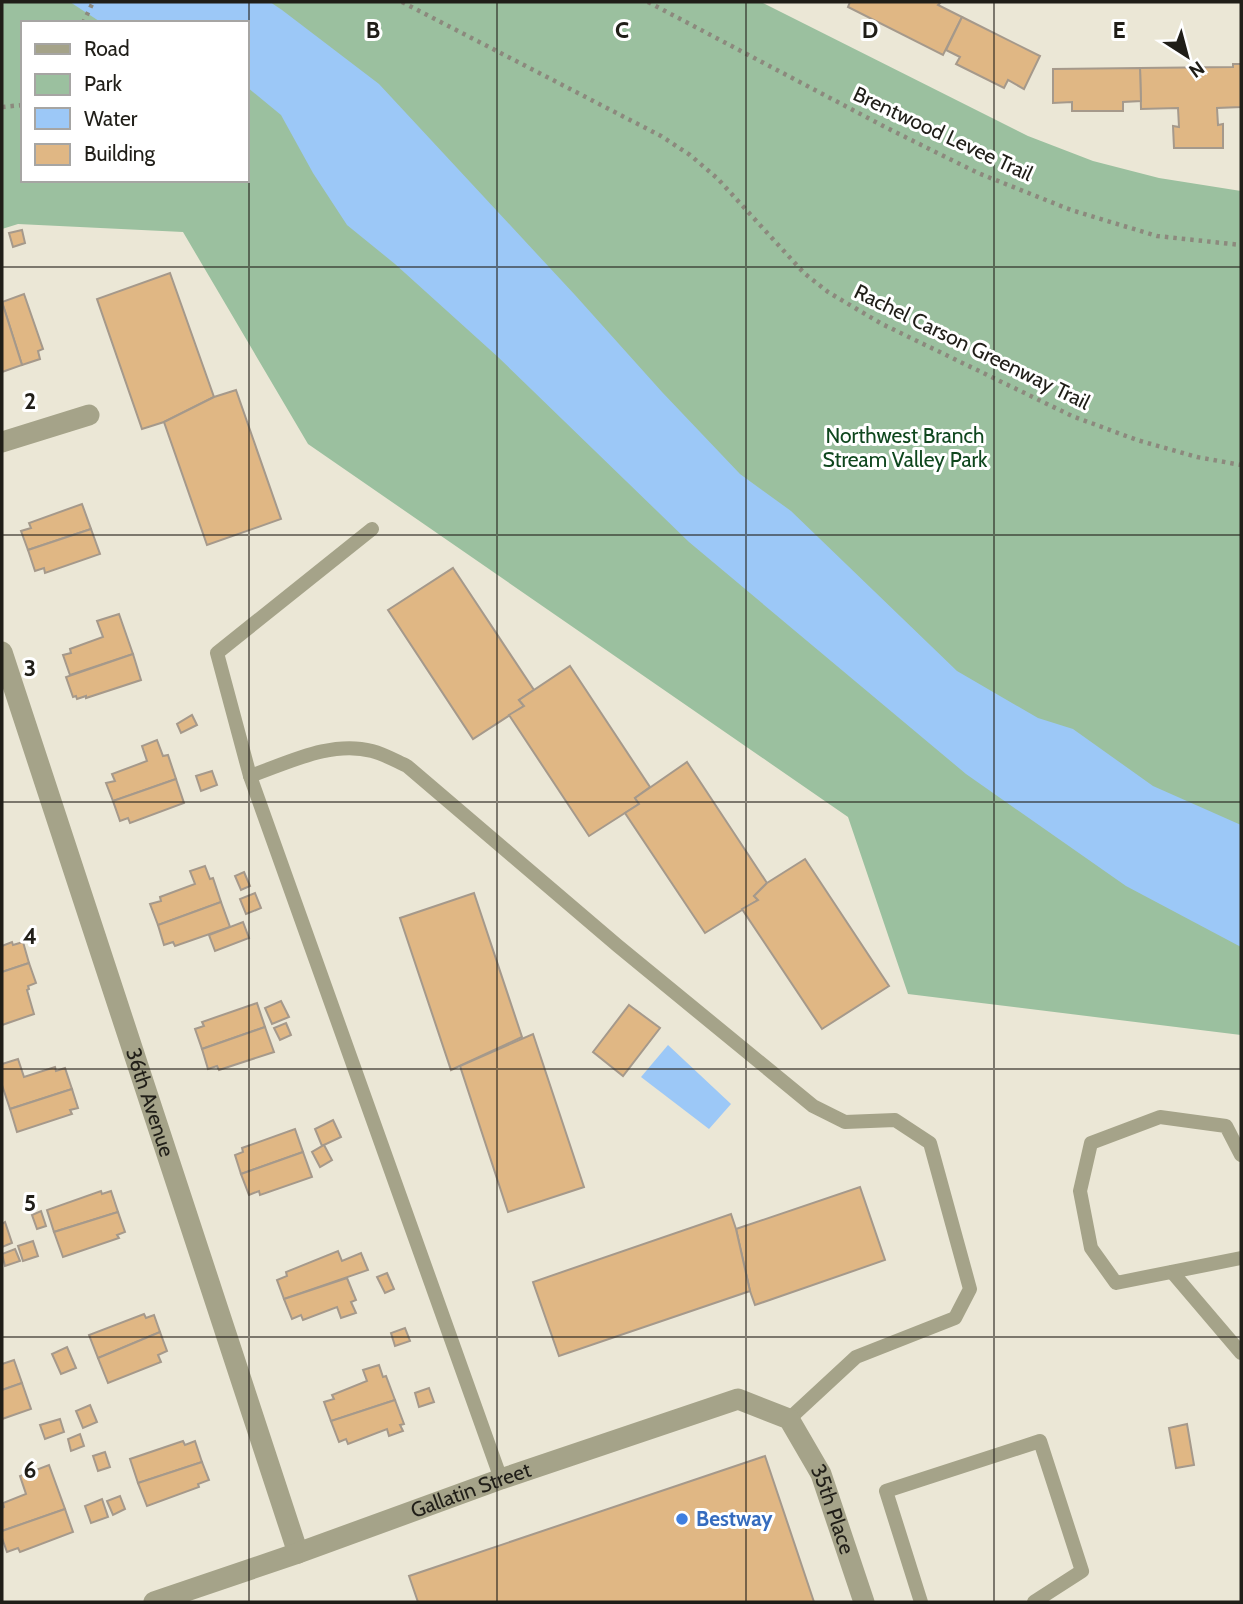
<svg xmlns="http://www.w3.org/2000/svg" width="1243" height="1604" font-family="Cabin,sans-serif">
	<rect width="100%" height="100%" fill="#ebe7d6"/>
	<!-- green -->
	<path fill="#9bc09f" fill-rule="evenodd" d="M2 2H761L1028 136 1093 161 1159 178 1241 191V1035L908 994 848 817 308 444 183 232 18 224 2 229ZM23 23H247V180H23Z"/>
	<!-- water -->
	<g fill="#9cc8f7">
		<polygon points="70,2 270,2 282,10 379,84 575,295 662,392 740,474 791,511 957,671 1038,718 1073,729 1153,786 1241,825 1241,947 1126,886 966,774 689,542 498,357 395,264 347,225 313,173 281,115 247,87 247,23 102,23"/>
		<polygon points="668,1045 731,1104 709,1129 641,1077"/>
	</g>
	<!-- building -->
	<g fill="#e0b784" stroke="#a5998b" stroke-width="2">
		<polygon points="850,2 938,2 940,3 938,5 962,17 943,55 848,7"/>
		<polygon points="962,17 1040,56 1024,89 1008,80 1004,88 956,64 960,57 946,50"/>
		<polygon points="1233,64 1241,64 1241,107 1217,108 1218,125 1223,124 1223,148 1174,148 1173,126 1179,127 1178,108 1141,109 1140,68 1233,67"/>
		<polygon points="1140,68 1141,101 1123,102 1123,111 1072,111 1072,102 1053,103 1053,69"/>
		<polygon points="22,230 25,243 13,247 9,233"/>
		<polygon points="170,273 214,397 164,422 142,429 97,299"/>
		<polygon points="24,294 43,349 38,351 40,359 22,365 2,302"/>
		<polygon points="2,302 22,365 2,372"/>
		<polygon points="236,390 281,519 207,545 164,422 214,397"/>
		<polygon points="82,504 91,529 28,550 21,531 31,528 29,523"/>
		<polygon points="91,529 100,554 45,573 44,568 35,571 28,550"/>
		<polygon points="453,568 534,690 519,700 524,706 473,739 388,610"/>
		<polygon points="119,614 133,654 70,675 63,655 71,653 70,649 103,637 97,621"/>
		<polygon points="133,654 141,680 86,698 86,696 77,699 76,696 73,697 66,677"/>
		<polygon points="570,666 650,787 635,798 639,804 589,836 509,715 524,706 519,700"/>
		<polygon points="192,715 197,725 181,733 177,724"/>
		<polygon points="157,740 163,756 168,755 176,779 113,801 106,783 115,781 112,774 147,761 142,746"/>
		<polygon points="687,762 767,883 754,896 758,900 705,933 625,813 639,804 635,798"/>
		<polygon points="212,771 217,785 201,791 196,776"/>
		<polygon points="176,779 184,803 130,823 128,818 120,821 113,801"/>
		<polygon points="805,859 889,986 822,1029 742,909 758,900 754,896 767,883"/>
		<polygon points="205,866 210,879 213,878 221,902 158,925 150,904 161,901 160,897 195,884 190,871"/>
		<polygon points="244,872 250,886 241,890 235,876"/>
		<polygon points="255,893 261,908 246,914 240,899"/>
		<polygon points="474,893 522,1037 451,1070 400,918"/>
		<polygon points="221,902 230,927 175,946 173,942 164,945 158,925"/>
		<polygon points="243,922 249,938 215,951 209,935"/>
		<polygon points="12,942 13,945 23,942 29,963 2,972 2,946"/>
		<polygon points="29,963 36,983 28,986 29,989 27,990 34,1014 2,1025 2,972"/>
		<polygon points="281,1001 289,1017 272,1024 265,1008"/>
		<polygon points="257,1003 265,1027 202,1049 195,1029 204,1026 202,1022"/>
		<polygon points="629,1005 660,1028 623,1076 593,1052"/>
		<polygon points="286,1023 291,1035 280,1040 274,1028"/>
		<polygon points="265,1027 274,1052 219,1070 217,1066 208,1069 202,1049"/>
		<polygon points="533,1034 584,1187 508,1212 460,1066"/>
		<polygon points="18,1059 24,1077 55,1067 56,1071 65,1068 72,1089 10,1109 2,1085 2,1064"/>
		<polygon points="72,1089 78,1108 70,1110 72,1114 17,1132 10,1109"/>
		<polygon points="333,1120 341,1137 322,1146 315,1129"/>
		<polygon points="295,1129 303,1152 241,1174 235,1155 243,1152 242,1148"/>
		<polygon points="324,1145 332,1160 320,1167 312,1152"/>
		<polygon points="303,1152 312,1177 260,1195 259,1191 249,1195 241,1174"/>
		<polygon points="860,1187 885,1260 755,1305 750,1291 736,1229"/>
		<polygon points="101,1191 102,1194 111,1191 118,1212 54,1232 47,1210"/>
		<polygon points="41,1211 46,1226 37,1229 32,1215"/>
		<polygon points="118,1212 125,1232 117,1235 119,1238 63,1257 54,1232"/>
		<polygon points="731,1214 736,1229 750,1291 559,1356 533,1282"/>
		<polygon points="5,1222 12,1243 2,1247 2,1224"/>
		<polygon points="33,1241 38,1256 23,1261 18,1246"/>
		<polygon points="15,1249 20,1261 5,1266 2,1254"/>
		<polygon points="338,1251 342,1261 361,1253 368,1270 284,1299 277,1280 287,1276 286,1272"/>
		<polygon points="387,1273 394,1289 385,1293 377,1277"/>
		<polygon points="347,1278 356,1300 351,1302 356,1313 341,1318 337,1307 303,1320 301,1315 292,1319 284,1299"/>
		<polygon points="144,1314 146,1318 154,1315 160,1332 98,1358 89,1335"/>
		<polygon points="405,1328 410,1341 395,1346 391,1333"/>
		<polygon points="160,1332 167,1351 158,1355 161,1362 108,1383 98,1358"/>
		<polygon points="67,1347 76,1368 61,1374 52,1354"/>
		<polygon points="14,1360 22,1383 2,1390 2,1364"/>
		<polygon points="379,1365 383,1377 386,1376 395,1400 331,1421 324,1402 334,1399 332,1395 367,1381 363,1370"/>
		<polygon points="22,1383 31,1409 2,1419 2,1390"/>
		<polygon points="429,1388 434,1402 419,1407 415,1393"/>
		<polygon points="395,1400 404,1424 400,1425 403,1431 389,1436 387,1429 348,1444 346,1439 339,1442 331,1421"/>
		<polygon points="90,1405 97,1422 83,1428 76,1411"/>
		<polygon points="60,1419 64,1432 45,1439 40,1425"/>
		<polygon points="1187,1424 1194,1465 1176,1468 1169,1428"/>
		<polygon points="80,1434 84,1446 71,1451 68,1439"/>
		<polygon points="183,1441 185,1445 195,1441 202,1462 138,1483 130,1459"/>
		<polygon points="105,1452 110,1467 98,1471 93,1456"/>
		<polygon points="765,1456 814,1602 418,1602 409,1576"/>
		<polygon points="202,1462 209,1480 198,1484 199,1487 147,1506 138,1483"/>
		<polygon points="49,1465 65,1509 2,1531 2,1508 4,1507 3,1503 26,1494 20,1476"/>
		<polygon points="120,1496 125,1509 113,1515 107,1501"/>
		<polygon points="102,1499 108,1517 91,1523 85,1506"/>
		<polygon points="65,1509 73,1532 20,1552 18,1548 7,1552 2,1538 2,1531"/>
	</g>
	<g fill="none" stroke-linecap="round" stroke-linejoin="round">
		<!-- path -->
		<g stroke="#8c897d" stroke-width="4.5" stroke-dasharray="3.5 5" stroke-linecap="butt">
			<polyline points="402,2 661,136 690,155 717,178 804,273 828,292 882,324 1072,416 1137,440 1197,457 1241,465"/>
			<polyline points="648,2 887,128 978,173 1071,210 1157,236 1241,245"/>
			<polyline points="83,23 93,2"/>
			<polyline points="2,107 23,105"/>
		</g>
		<!-- service -->
		<g stroke="#a5a389" stroke-width="14">
			<polyline points="372,529 217,653 250,776 501,1479"/>
			<path d="M250 776C288 763 331 740 372 751 384 754 396 761 407 766L618 946 813 1106 845 1122 895 1120 930 1143 970 1289 955 1318 856 1357 789 1419"/>
			<polyline points="1241,1155 1226,1126 1160,1117 1091,1143 1080,1191 1091,1248 1116,1283 1241,1258"/>
			<polyline points="1172,1272 1241,1353"/>
			<polyline points="921,1602 886,1491 1040,1441 1082,1571 1034,1602"/>
		</g>
		<!-- minor -->
		<g stroke="#a5a389" stroke-width="21">
			<polyline points="2,442 89,415"/>
			<path id="s1" d="M2 652 298 1553"/>
			<path id="s2" d="M154 1602 298 1553 501 1479 738 1399 789 1419 821 1474 864 1602"/>
		</g>
	</g>
	<!-- grid -->
	<path fill="none" stroke="#201e18" stroke-width="2" stroke-opacity="0.55" d="M249 2V1602M497 2V1602M746 2V1602M994 2V1602M2 267H1241M2 535H1241M2 802H1241M2 1069H1241M2 1337H1241"/>
	<!-- markers -->
	<circle fill="#3f7fe0" stroke="#fff" stroke-width="2.5" cx="682" cy="1519" r="7"/>
	<g text-anchor="middle" stroke-width="6" stroke-linejoin="round" paint-order="stroke">
		<!-- street labels -->
		<g font-size="21" fill="#201e18" stroke="#fff">
			<text transform="translate(943 134) rotate(25)" y="7">Brentwood Levee Trail</text>
			<text transform="translate(972 347) rotate(26)" y="7">Rachel Carson Greenway Trail</text>
			<text dy="7" stroke="none"><textPath href="#s1" startOffset="474">36th Avenue</textPath></text>
			<text dy="7" stroke="none"><textPath href="#s2" startOffset="336">Gallatin Street</textPath></text>
			<text dy="7" stroke="none"><textPath href="#s2" startOffset="774">35th Place</textPath></text>
		</g>
		<!-- park labels -->
		<g font-size="21" fill="#0f471e" stroke="#fff">
			<text x="905" y="443">Northwest Branch<tspan x="905" dy="24">Stream Valley Park</tspan></text>
		</g>
		<!-- shop labels -->
		<g font-size="21" font-weight="bold" fill="#366cbe" stroke="#fff" text-anchor="start">
			<text x="696" y="1526">Bestway</text>
		</g>
	</g>
	<g font-size="23" text-anchor="middle" font-weight="bold" fill="#201e18" stroke="#fff" stroke-width="6" stroke-linejoin="round" paint-order="stroke">
		<text x="373" y="38">B</text>
		<text x="622" y="38">C</text>
		<text x="870" y="38">D</text>
		<text x="1119" y="38">E</text>
		<text x="30" y="409">2</text>
		<text x="30" y="676">3</text>
		<text x="30" y="944">4</text>
		<text x="30" y="1211">5</text>
		<text x="30" y="1478">6</text>
	</g>
	<!-- border -->
	<rect width="1243" height="1604" fill="none" stroke="#201e18" stroke-width="7"/>
	<!-- legend -->
	<rect x="21" y="21" width="228" height="161" fill="#ffffff" stroke="#a6a5a3" stroke-width="2"/>
	<rect x="35" y="44" width="35" height="10" fill="#a5a389" stroke="#a6a5a3" stroke-width="2"/>
	<text x="84" y="56" font-size="21" fill="#201e18">Road</text>
	<rect x="35" y="74" width="35" height="21" fill="#9bc09f" stroke="#a6a5a3" stroke-width="2"/>
	<text x="84" y="91" font-size="21" fill="#201e18">Park</text>
	<rect x="35" y="108" width="35" height="21" fill="#9cc8f7" stroke="#a6a5a3" stroke-width="2"/>
	<text x="84" y="126" font-size="21" fill="#201e18">Water</text>
	<rect x="35" y="144" width="35" height="21" fill="#e0b784" stroke="#a6a5a3" stroke-width="2"/>
	<text x="84" y="161" font-size="21" fill="#201e18">Building</text>
	<!-- north arrow -->
	<g transform="translate(1187 56) rotate(144)" stroke="#ffffff" stroke-width="5" paint-order="stroke">
	<path d="M0-5L12 26L0 18L-12 26Z" fill="#201e18"/>
	<text y="-10" font-size="19" font-weight="bold" text-anchor="middle" fill="#201e18">N</text>
	</g>
</svg>
